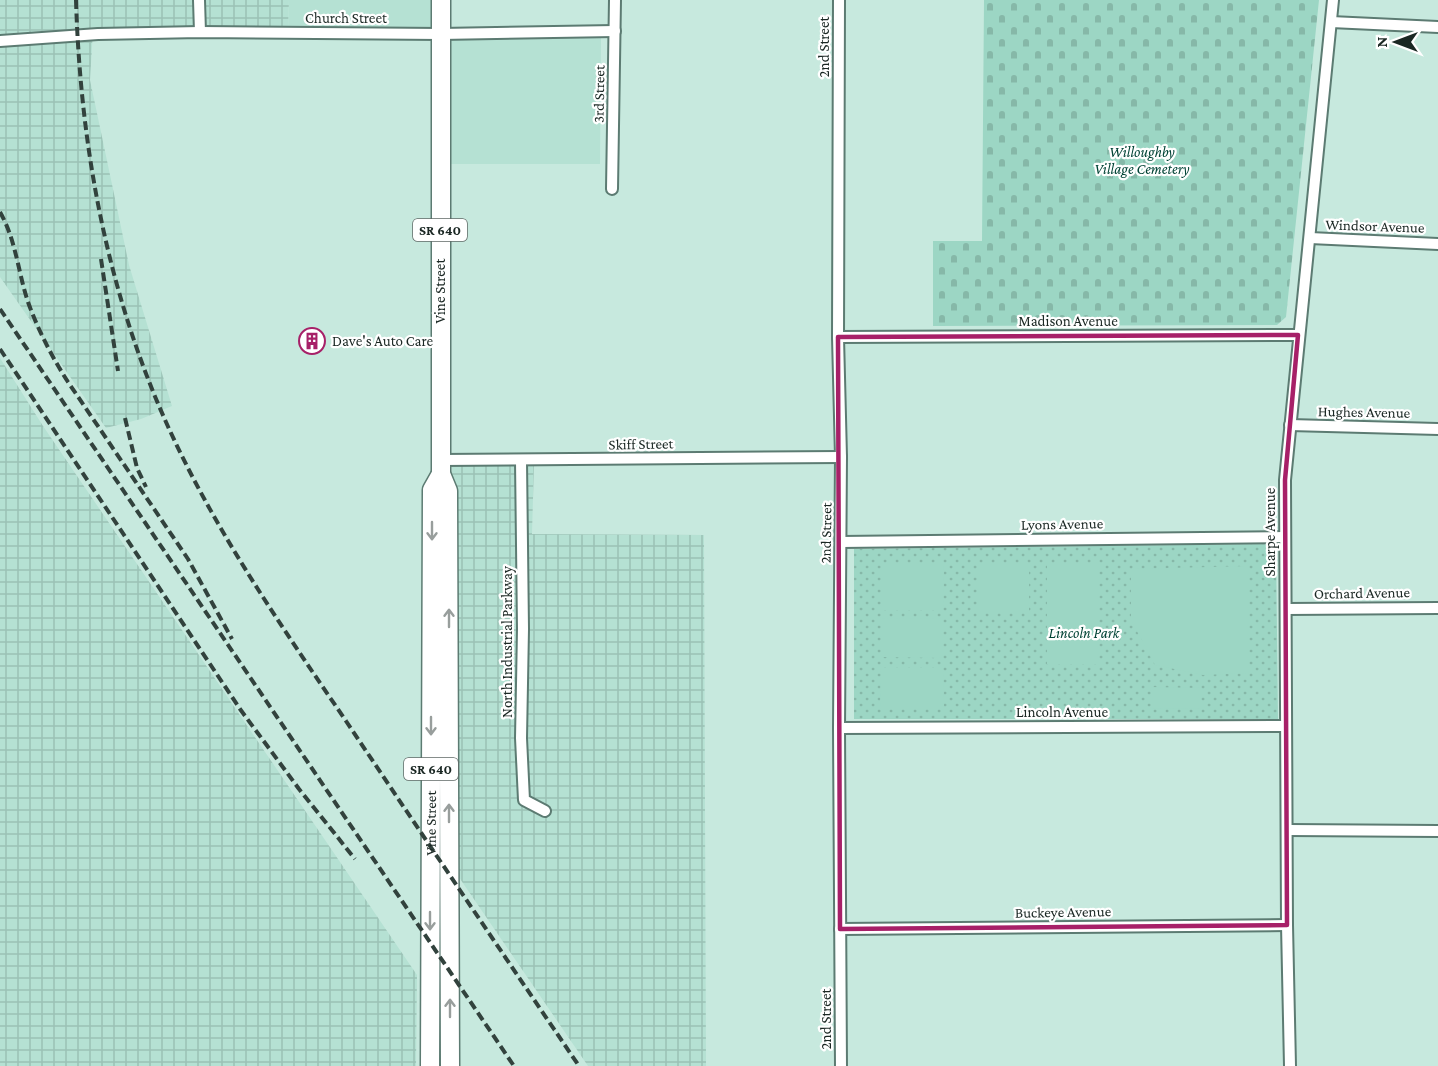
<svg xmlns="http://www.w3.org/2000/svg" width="1438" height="1066" font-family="'Crimson Pro',serif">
	<defs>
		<pattern id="industrial-grid" width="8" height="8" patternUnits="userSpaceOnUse" patternTransform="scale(1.5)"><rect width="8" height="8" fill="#b5e1d3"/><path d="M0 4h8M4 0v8" fill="none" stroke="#9bc1b5"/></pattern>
		<pattern id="cemetery-stones" width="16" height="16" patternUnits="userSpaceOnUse" patternTransform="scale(1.5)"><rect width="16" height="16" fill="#9cd6c4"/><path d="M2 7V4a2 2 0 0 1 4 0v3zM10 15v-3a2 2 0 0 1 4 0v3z" fill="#86b8a8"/></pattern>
		<pattern id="park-dots" width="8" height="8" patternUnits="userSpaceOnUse" patternTransform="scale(1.5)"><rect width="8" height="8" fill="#9cd6c4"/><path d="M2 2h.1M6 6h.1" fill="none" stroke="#86b8a8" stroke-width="1.8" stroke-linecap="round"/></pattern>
	</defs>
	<rect width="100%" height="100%" fill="#c7e9de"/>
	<!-- built -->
	<g fill="#b5e1d3">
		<polygon points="289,0 434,0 434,30 288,28"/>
		<polygon points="601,35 600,164 450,164 450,39"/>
	</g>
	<!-- industrial -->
	<g fill="url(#industrial-grid)">
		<polygon points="0,0 289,0 288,28 93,30 90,80 129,265 172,406 141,419 106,428 0,277"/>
		<polygon points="0,358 43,426 417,975 416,1066 0,1066"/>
		<polygon points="452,463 534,463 532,534 704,535 706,1066 588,1066 454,870"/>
	</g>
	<!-- cemetery -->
	<polygon fill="url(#cemetery-stones)" points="984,0 1319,0 1286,317 1277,325 933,326 933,241 982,241"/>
	<!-- park -->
	<polygon fill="url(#park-dots)" points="1276,544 1278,719 854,719 854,549"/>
	<!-- garden -->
	<g fill="#9cd6c4">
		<rect x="1047" y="563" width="51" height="101"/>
		<polygon points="883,565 944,565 943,610 883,610"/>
		<rect x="978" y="565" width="51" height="46"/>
		<polygon points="1249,566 1249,673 1203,675 1155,665 1131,620 1131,569"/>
		<polygon points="882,618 942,619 942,658 882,657"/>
		<polygon points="881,668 943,668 944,707 880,707"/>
		<polygon points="1151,687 1201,688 1201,708 1151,709"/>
	</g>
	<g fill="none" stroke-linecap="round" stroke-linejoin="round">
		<defs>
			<g id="minor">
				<polyline points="199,0 200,32"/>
				<polyline points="839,0 838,337 841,457 839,728 841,1066"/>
				<polyline points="1331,22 1438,27"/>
				<polyline points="0,41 98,34 200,32 441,34 615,31"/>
				<polyline points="612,189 615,0"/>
				<polyline points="1310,238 1438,244"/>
				<polyline points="838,337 1298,335"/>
				<polyline points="1290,425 1438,429"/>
				<polyline points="441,460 841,457"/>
				<polyline points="521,461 523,629 521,738 524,800 545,811"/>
				<polyline points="841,542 1284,537"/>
				<polyline points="1286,609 1438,608"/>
				<polyline points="839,728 1285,726"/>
				<polyline points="1288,830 1438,831"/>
				<polyline points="840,929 1287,925"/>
				<polyline points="1290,1066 1287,925 1285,480 1333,0"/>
			</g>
			<g id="primary">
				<polyline points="441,0 441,474 448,491 450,1066"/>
				<path id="s1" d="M430 1066 432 490 441 474"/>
			</g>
		</defs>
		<!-- minor casing -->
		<use href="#minor" stroke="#5c7b72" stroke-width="14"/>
		<!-- primary casing -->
		<use href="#primary" stroke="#5c7b72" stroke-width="21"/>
		<!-- minor -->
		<use href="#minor" stroke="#fff" stroke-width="10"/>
		<!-- primary -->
		<use href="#primary" stroke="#fff" stroke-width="18"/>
		<!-- rail -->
		<g stroke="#32423d" stroke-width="4" stroke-dasharray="9 4.5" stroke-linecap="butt">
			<path d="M76 0C80 133 102 264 152 389 200 509 273 614 346 721 423 836 501 951 579 1066"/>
			<path d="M0 212C16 240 18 272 28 302 38 330 52 357 68 382L188 559 232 639"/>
			<polyline points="101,259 118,371"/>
			<polyline points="0,309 514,1066"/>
			<polyline points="0,349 240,709 299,789 355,859"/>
			<polyline points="125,418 137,468 146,487"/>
		</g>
	</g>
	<!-- one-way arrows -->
	<defs><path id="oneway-shaft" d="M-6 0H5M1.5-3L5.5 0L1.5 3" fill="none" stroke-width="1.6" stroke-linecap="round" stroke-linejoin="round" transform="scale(1.5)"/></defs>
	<g stroke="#989e9c">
		<use href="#oneway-shaft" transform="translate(432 531) rotate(90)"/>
		<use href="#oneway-shaft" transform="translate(449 618) rotate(-90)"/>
		<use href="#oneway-shaft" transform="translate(431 726) rotate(90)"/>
		<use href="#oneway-shaft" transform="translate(449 813) rotate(-90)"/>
		<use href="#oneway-shaft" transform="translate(430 921) rotate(90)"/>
		<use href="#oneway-shaft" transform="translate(450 1008) rotate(-90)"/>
	</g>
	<!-- marked area -->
	<path fill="none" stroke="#a72068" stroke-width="4.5" stroke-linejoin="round" d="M1298 335 1285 480 1287 925 840 929 838 337Z"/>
	<!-- icons -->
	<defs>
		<symbol id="building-ring" viewBox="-11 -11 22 22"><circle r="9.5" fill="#fff" stroke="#a72068" stroke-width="1.5"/><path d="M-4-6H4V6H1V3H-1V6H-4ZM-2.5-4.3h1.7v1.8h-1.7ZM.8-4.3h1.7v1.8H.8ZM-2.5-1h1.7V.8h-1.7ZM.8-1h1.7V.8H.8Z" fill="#a72068"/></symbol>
	</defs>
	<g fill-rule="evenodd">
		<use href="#building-ring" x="297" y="326" width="30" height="30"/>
	</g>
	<g text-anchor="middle" stroke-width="4.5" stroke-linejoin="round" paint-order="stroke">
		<!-- shield labels -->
		<g fill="#fff" stroke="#5f6865" stroke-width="1.5">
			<rect x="413" y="219" width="54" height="22" rx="4.5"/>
			<rect x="404" y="758" width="54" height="22" rx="4.5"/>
		</g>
		<g font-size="14" font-weight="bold" fill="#1a2723">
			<text x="440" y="235">SR 640</text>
			<text x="431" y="774">SR 640</text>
		</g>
		<!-- street labels -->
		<g font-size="15" fill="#1a2723" stroke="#fff">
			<text x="346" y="23">Church Street</text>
			<text transform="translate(824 47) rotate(-90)" y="5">2nd Street</text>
			<text transform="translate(599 94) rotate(-89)" y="5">3rd Street</text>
			<text transform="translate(1375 226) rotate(2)" y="5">Windsor Avenue</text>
			<text transform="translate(440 291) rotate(-90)" y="5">Vine Street</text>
			<text x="1068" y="326">Madison Avenue</text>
			<text transform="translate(1364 412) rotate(1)" y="5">Hughes Avenue</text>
			<text transform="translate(641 444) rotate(-1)" y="5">Skiff Street</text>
			<text transform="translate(1062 524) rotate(-1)" y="5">Lyons Avenue</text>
			<text transform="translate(1270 532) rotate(-90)" y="5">Sharpe Avenue</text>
			<text transform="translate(826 533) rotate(-89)" y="5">2nd Street</text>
			<text transform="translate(1362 593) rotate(-1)" y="5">Orchard Avenue</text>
			<text transform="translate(507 642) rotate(-90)" y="5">North Industrial Parkway</text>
			<text x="1062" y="717">Lincoln Avenue</text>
			<text dy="5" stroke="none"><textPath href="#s1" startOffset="243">Vine Street</textPath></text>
			<text transform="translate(1063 912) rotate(-1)" y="5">Buckeye Avenue</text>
			<text transform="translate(826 1019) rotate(-90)" y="5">2nd Street</text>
		</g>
		<!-- park labels -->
		<g font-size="15" font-style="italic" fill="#004335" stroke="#fff">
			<text x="1142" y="157">Willoughby<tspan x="1142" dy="17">Village Cemetery</tspan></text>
			<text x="1084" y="638">Lincoln Park</text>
		</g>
		<!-- poi labels -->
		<g font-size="15" fill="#1a2723" stroke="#fff" text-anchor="start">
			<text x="332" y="346">Dave's Auto Care</text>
		</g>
	</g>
	<!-- north arrow -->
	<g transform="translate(1396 42) rotate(270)" stroke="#ffffff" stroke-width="4.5" paint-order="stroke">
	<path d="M0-4.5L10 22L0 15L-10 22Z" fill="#1a2723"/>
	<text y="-9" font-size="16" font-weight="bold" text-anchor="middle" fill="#1a2723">N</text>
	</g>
</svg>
